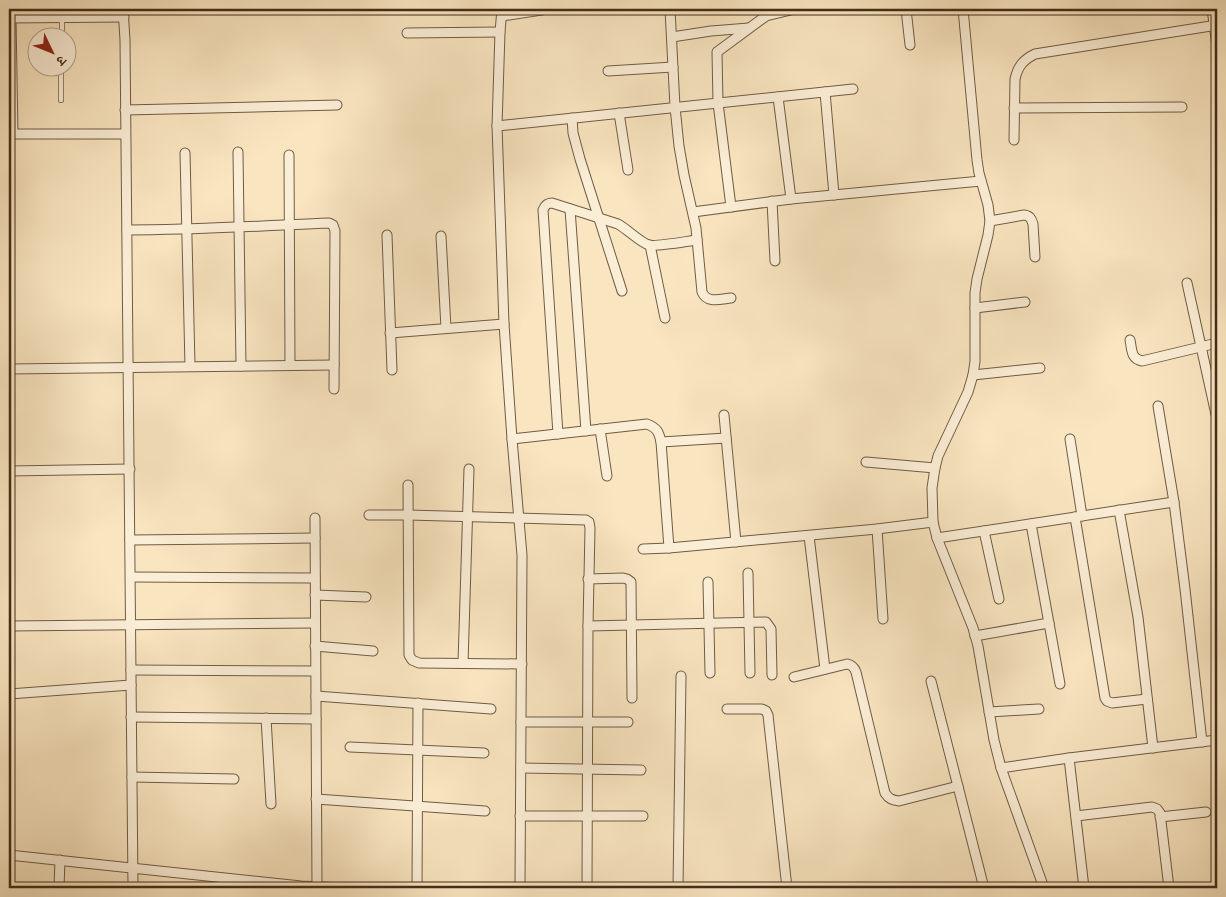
<svg xmlns="http://www.w3.org/2000/svg" width="1226" height="897" font-family="Alegreya,'Noto Serif Devanagari',serif">
	<rect width="100%" height="100%" fill="#f9e5c0"/>
	<filter id="stains"><feTurbulence type="fractalNoise" baseFrequency=".004" numOctaves="4"/><feColorMatrix values="0 0 0 0 .2 0 0 0 0 .09 0 0 0 0 .02 0 0 0 .5 -.17"/></filter>
	<radialGradient id="worn" r=".72"><stop offset=".6" stop-color="#630" stop-opacity="0"/><stop offset="1" stop-color="#630" stop-opacity=".3"/></radialGradient>
	<g fill="none" stroke-linecap="round" stroke-linejoin="round">
		<defs>
			<g id="lane">
				<polyline points="62,38 62,17"/>
				<polyline points="61,100 61,68"/>
			</g>
			<g id="street">
				<polyline points="123,9 125,40 133,888"/>
				<polyline points="502,9 500,32 497,126 504,324 512,439 522,555 520,888"/>
				<path d="M670 9 675 107 679 146 684 175 696 228 702 292C707 304 721 299 731 298"/>
				<polyline points="906,9 910,45"/>
				<polyline points="963,9 977,160 979,173 988,205 990,221 988,235 977,279 975,293 975,361 973,375 968,392 938,456 935,468 932,488 933,522 937,538 973,628 978,646 994,740 1001,768 1044,888"/>
				<polyline points="1212,9 1217,46"/>
				<polyline points="502,16 548,9"/>
				<polyline points="9,18 124,17"/>
				<polyline points="11,18 13,134"/>
				<polyline points="407,33 500,32"/>
				<polyline points="672,37 711,31 749,28"/>
				<polyline points="608,71 673,67"/>
				<polyline points="825,92 834,195"/>
				<polyline points="778,97 791,199"/>
				<polyline points="1014,108 1182,107"/>
				<polyline points="125,110 337,105"/>
				<polyline points="619,113 628,170"/>
				<polyline points="572,118 573,133 580,159 622,291"/>
				<polyline points="497,126 853,89"/>
				<polyline points="9,134 125,134"/>
				<path d="M1014 140 1015 79C1018 66 1023 60 1035 54L1217 25"/>
				<polyline points="238,152 241,366"/>
				<polyline points="185,153 190,366"/>
				<polyline points="289,155 290,365"/>
				<polyline points="772,201 775,261"/>
				<polyline points="731,207 718,103 717,52 766,16 795,9"/>
				<polyline points="570,209 586,431"/>
				<polyline points="693,212 791,199 981,181"/>
				<path d="M990 221 1024 215C1030 216 1031 218 1033 224L1035 257"/>
				<path d="M127 230C194 230 262 226 329 223L333 225 335 231 334 389"/>
				<polyline points="387,235 392,370"/>
				<polyline points="441,236 446,328"/>
				<polyline points="650,245 665,318"/>
				<polyline points="1187,283 1217,419"/>
				<polyline points="975,308 1025,302"/>
				<polyline points="390,333 504,324"/>
				<path d="M1130 340C1132 350 1131 359 1142 361L1217 343"/>
				<polyline points="9,369 334,365"/>
				<polyline points="973,375 1040,368"/>
				<polyline points="1158,406 1174,502 1185,589 1202,742"/>
				<polyline points="724,415 736,542"/>
				<polyline points="600,429 607,476"/>
				<path d="M558 434 543 210C545 205 547 203 552 203L618 224C627 229 641 243 649 245 656 247 688 241 697 240"/>
				<path d="M512 439 647 424C657 428 659 432 661 442L669 548 877 529 933 522"/>
				<polyline points="1070,439 1082,516"/>
				<polyline points="661,442 726,438"/>
				<polyline points="866,462 935,468"/>
				<polyline points="9,471 130,469"/>
				<polyline points="408,485 409,655 412,660 419,663 522,664"/>
				<polyline points="1119,510 1138,617 1153,748"/>
				<polyline points="369,515 408,515 586,520 589,522 590,528 588,626"/>
				<polyline points="1075,517 1105,698 1107,701 1112,703 1147,699"/>
				<polyline points="315,518 317,887"/>
				<polyline points="1031,524 1060,684"/>
				<polyline points="877,529 883,619"/>
				<polyline points="984,531 999,599"/>
				<polyline points="809,536 825,669"/>
				<polyline points="937,538 1174,502"/>
				<polyline points="130,540 315,538"/>
				<polyline points="643,549 669,548"/>
				<polyline points="748,573 750,673"/>
				<polyline points="131,577 315,578"/>
				<polyline points="588,579 623,578 627,579 631,582 632,698"/>
				<polyline points="708,582 710,673"/>
				<polyline points="315,595 366,597"/>
				<polyline points="9,626 315,623"/>
				<polyline points="975,636 1049,623"/>
				<polyline points="315,646 373,651"/>
				<polyline points="463,663 469,469"/>
				<polyline points="131,670 315,671"/>
				<path d="M794 677 847 664C852 665 854 667 856 672L885 793C889 799 892 800 899 801L958 786"/>
				<polyline points="931,681 984,888"/>
				<polyline points="9,694 131,685"/>
				<polyline points="316,696 491,709"/>
				<polyline points="727,709 762,709 766,711 768,715 787,888"/>
				<polyline points="989,712 1039,709"/>
				<polyline points="131,717 316,719"/>
				<polyline points="266,718 271,804"/>
				<polyline points="521,722 628,722"/>
				<polyline points="350,747 484,753"/>
				<polyline points="1069,758 1084,888"/>
				<polyline points="521,768 641,770"/>
				<polyline points="1001,768 1069,758 1217,740"/>
				<polyline points="132,777 234,779"/>
				<polyline points="316,799 485,811"/>
				<polyline points="520,816 643,816"/>
				<polyline points="1076,816 1152,807 1157,809 1160,813 1169,888"/>
				<polyline points="1160,817 1206,812"/>
				<polyline points="9,855 301,886 342,888"/>
				<polyline points="59,888 60,860"/>
				<polyline points="417,888 418,703"/>
				<polyline points="587,888 588,626 766,622 771,629 772,675"/>
				<polyline points="678,888 681,676"/>
			</g>
		</defs>
		<!-- lane casing -->
		<use href="#lane" stroke="#705c44" stroke-width="6"/>
		<!-- street casing -->
		<use href="#street" stroke="#705c44" stroke-width="11"/>
		<!-- lane -->
		<use href="#lane" stroke="#fbeed6" stroke-width="4.5"/>
		<!-- street -->
		<use href="#street" stroke="#fbeed6" stroke-width="9"/>
	</g>
	<!-- margin -->
	<rect width="1226" height="897" fill="none" stroke="#f9e5c0" stroke-width="30"/>
	<rect x="10" y="10" width="1206" height="877" fill="none" stroke="#422e1a" stroke-width="2.5"/>
	<rect x="15" y="15" width="1196" height="867" fill="none" stroke="#422e1a"/>
	<!-- north arrow -->
	<g transform="translate(52 52) rotate(133)"><circle r="24" fill="#fbeed6" stroke="#b1a18b"/>
	<path d="M0-4L9 19L0 12L-9 19Z" fill="#8f2418"/>
	<text y="-8" font-size="14" font-weight="bold" text-anchor="middle" fill="#422e1a">उ</text>
	</g>
	<rect width="100%" height="100%" filter="url(#stains)"/>
	<rect width="100%" height="100%" fill="url(#worn)"/>
</svg>
